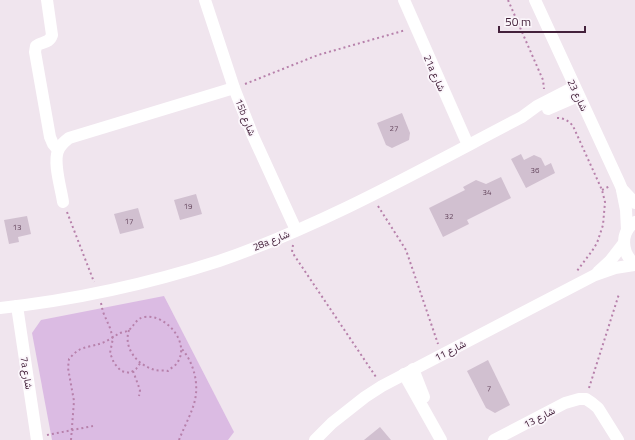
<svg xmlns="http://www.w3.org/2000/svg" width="635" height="440" font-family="'Titillium Web',Vazirmatn,sans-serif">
	<rect width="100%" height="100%" fill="#f0e5ee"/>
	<!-- green -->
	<polygon fill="#dbbbe3" points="164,296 234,432 228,440 52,440 32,333 41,320"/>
	<!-- building -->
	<g fill="#d1c0d0">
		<polygon points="402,113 410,133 409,140 392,148 386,145 377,123"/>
		<polygon points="521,154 524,160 534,155 541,158 545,166 551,163 555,173 526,188 511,159"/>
		<polygon points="501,177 511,198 467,220 469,224 443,237 429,208 465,190 463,187 476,180 486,184"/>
		<polygon points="196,194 202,214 180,220 174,200"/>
		<polygon points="138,208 144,228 120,234 114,214"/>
		<polygon points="27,216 31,234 18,237 19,242 9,244 4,220"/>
		<polygon points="488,360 510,405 495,413 486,408 467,371"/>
		<polygon points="380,427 391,440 364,440"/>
	</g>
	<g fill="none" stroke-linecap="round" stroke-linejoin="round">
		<!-- path -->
		<g stroke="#b781ab" stroke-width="2" stroke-dasharray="2 3" stroke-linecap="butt">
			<polyline points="508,0 543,80 544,89"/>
			<polyline points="245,84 318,55 406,30"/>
			<path d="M557 118C564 118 569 121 573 126L602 190 605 202 603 225 597 243 592 251 577 271"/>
			<polyline points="602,190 610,186"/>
			<polyline points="378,206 406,250 438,344"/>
			<polyline points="67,212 94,282"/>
			<polyline points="293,245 292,252 376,377"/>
			<polyline points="101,303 103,312 110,328 113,338 110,353 114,363 121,371 130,373 136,369 141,362"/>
			<polyline points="133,371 140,390 139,396"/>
			<polyline points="589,388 619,294"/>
			<polyline points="47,435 93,426"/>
			<path d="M71 440 74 401 68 368 69 359C72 356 75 352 79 350 84 347 93 346 99 344 106 342 112 338 118 334 121 332 127 332 129 330 135 325 136 318 145 317 167 314 191 344 177 363 175 366 171 368 168 371 164 370 159 371 155 370 137 365 123 348 129 330"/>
			<path d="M179 440C184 427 192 413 195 400 199 382 193 361 181 348"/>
		</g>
		<!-- minor -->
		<g stroke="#fff" stroke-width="12">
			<path d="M47 0 52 35C49 44 42 41 36 46L35 52 50 137 53 144 58 150"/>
			<polyline points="205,0 234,88 253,136 296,230"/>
			<polyline points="404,0 468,145"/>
			<polyline points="535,0 619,182 622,189 635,203"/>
			<polyline points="548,109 578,96"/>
			<polyline points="622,190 626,210 627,230"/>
			<path d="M63 202C61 188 53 163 58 151 60 145 64 142 69 138L234 88"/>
			<path d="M635 222C620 232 621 253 635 264"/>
			<polyline points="598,272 610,261 624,243"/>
			<polyline points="17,306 37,440"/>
			<path d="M0 308C74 300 148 284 219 261 324 225 424 168 522 117L537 106 574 87"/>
			<polyline points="413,369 424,397"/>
			<polyline points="404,374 441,440"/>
			<polyline points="315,440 332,423 365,397 382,386 595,275 615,268 635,265"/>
			<polyline points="494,440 565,403 579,399 586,399 592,403 598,408 618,440"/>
		</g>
	</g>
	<g text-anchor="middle" stroke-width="3.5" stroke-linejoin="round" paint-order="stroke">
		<!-- number labels -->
		<g font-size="8" fill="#674960">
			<text x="394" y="131">27</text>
			<text x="535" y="173">36</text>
			<text x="487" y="195">34</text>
			<text x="188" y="209">19</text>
			<text x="449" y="219">32</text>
			<text x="129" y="224">17</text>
			<text x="17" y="230">13</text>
			<text x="489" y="391">7</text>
		</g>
		<!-- street labels -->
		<g font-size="10" fill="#44213b" stroke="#fbf6fb">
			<text transform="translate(435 73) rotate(66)" y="4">21a شارع</text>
			<text transform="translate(578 95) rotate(65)" y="4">شارع 23</text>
			<text transform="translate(246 117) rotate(68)" y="4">15b شارع</text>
			<text transform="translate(271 240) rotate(-22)" y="4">28a شارع</text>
			<text transform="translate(450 350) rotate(-27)" y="4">شارع 11</text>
			<text transform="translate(27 373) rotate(81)" y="4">7a شارع</text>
			<text transform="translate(539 417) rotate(-27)" y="4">شارع 13</text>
		</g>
	</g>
	<!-- scale -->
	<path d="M499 26v6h86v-6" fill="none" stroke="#44213b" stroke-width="2"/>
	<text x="505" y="26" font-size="12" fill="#44213b" stroke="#fbf6fb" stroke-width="3" paint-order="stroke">50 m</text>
</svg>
